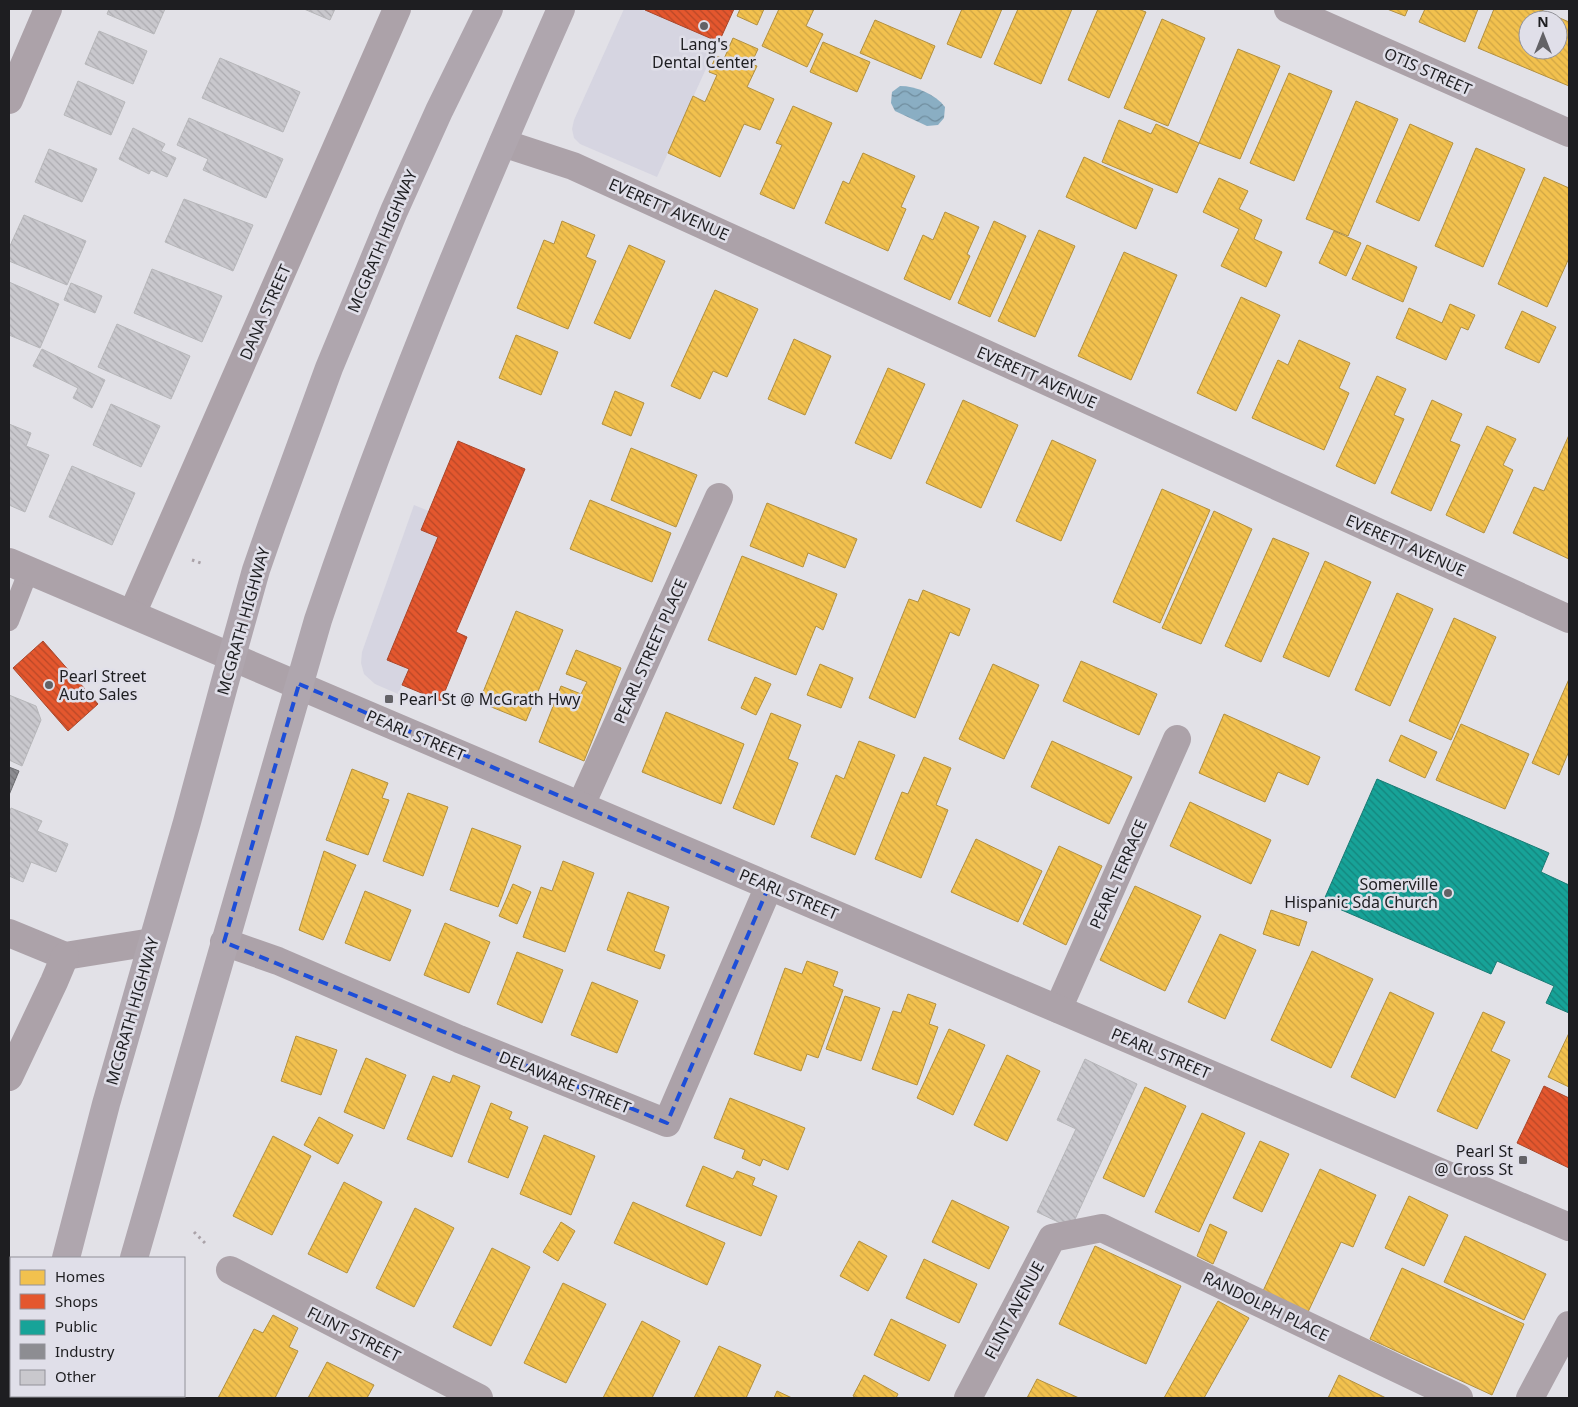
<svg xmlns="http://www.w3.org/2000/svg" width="1578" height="1407" font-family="'Noto Sans',sans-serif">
	<defs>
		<pattern id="water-waves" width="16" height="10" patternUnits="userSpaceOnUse" patternTransform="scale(1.25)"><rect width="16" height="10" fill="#8aaec3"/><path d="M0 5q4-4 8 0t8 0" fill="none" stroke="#708d9e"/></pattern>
		<pattern id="homes-back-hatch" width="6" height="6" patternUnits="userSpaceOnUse" patternTransform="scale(1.25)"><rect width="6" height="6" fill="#f2c14e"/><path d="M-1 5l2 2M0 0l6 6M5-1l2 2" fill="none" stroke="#cfa544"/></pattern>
		<pattern id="shops-back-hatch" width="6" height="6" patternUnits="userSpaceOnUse" patternTransform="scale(1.25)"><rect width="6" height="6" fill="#e4572e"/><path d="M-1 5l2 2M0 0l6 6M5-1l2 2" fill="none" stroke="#b84727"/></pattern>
		<pattern id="public-back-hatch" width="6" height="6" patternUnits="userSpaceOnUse" patternTransform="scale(1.25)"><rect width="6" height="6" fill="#17a398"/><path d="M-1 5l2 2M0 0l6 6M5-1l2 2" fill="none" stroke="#14847c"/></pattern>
		<pattern id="industry-back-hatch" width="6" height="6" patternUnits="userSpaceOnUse" patternTransform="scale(1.25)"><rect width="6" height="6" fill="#8d8d92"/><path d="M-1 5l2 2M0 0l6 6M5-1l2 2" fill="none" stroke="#737377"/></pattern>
		<pattern id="building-back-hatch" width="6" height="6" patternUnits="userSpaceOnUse" patternTransform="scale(1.25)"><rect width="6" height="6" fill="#c9c8cd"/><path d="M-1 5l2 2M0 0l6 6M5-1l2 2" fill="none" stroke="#acabb0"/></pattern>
	</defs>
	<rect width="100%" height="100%" fill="#e2e1e7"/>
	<!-- built -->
	<g fill="#d6d5e1">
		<polygon points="624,9 733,9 657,177 580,144 574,138 572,129 574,120"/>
		<polygon points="414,505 475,530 398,694 375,684 364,674 361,663 362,652"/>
	</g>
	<!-- water -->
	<path fill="url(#water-waves)" d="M900 86C916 86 935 94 945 107L944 118 938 125 927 126 895 111 891 103 892 92Z"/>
	<!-- homes -->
	<g fill="url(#homes-back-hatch)" stroke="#b29040" fill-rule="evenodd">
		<polygon points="740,9 764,9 757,25 737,16"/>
		<polygon points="779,9 814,9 806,26 823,34 807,67 762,46"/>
		<polygon points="962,9 1002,9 981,58 947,44"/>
		<polygon points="1018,9 1072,9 1041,84 994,64"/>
		<polygon points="1098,9 1138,9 1146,12 1109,98 1068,80"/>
		<polygon points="1387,9 1408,9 1405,16"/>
		<polygon points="1425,9 1478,9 1465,42 1419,22"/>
		<path d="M1494 9H1539L1569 22V86L1478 48ZM1528 20H1558V50H1528Z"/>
		<polygon points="1162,19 1205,38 1168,126 1124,108"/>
		<polygon points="875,20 935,46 921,79 860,53"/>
		<polygon points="733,38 758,49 751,64 757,66 747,87 774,99 760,130 744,124 720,177 668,153 693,96 705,102 717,75 709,72 716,56 724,59"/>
		<polygon points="823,42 870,62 857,92 810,72"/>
		<polygon points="1238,49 1280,66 1240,159 1199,143"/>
		<polygon points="1289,73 1332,91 1294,181 1250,163"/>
		<polygon points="1356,101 1398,119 1348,236 1306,219"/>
		<polygon points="793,106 832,123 794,209 760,194 782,145 776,143"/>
		<polygon points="1119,120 1151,134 1156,124 1199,143 1177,193 1102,162"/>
		<polygon points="1410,124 1453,143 1419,221 1376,202"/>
		<polygon points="1476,148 1525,169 1483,267 1435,246"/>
		<polygon points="863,153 915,176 901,207 906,209 888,251 825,223 843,181 849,184"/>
		<polygon points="1084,157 1153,189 1136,229 1066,197"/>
		<polygon points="1544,177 1569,188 1569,258 1547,307 1498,284"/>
		<polygon points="1219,178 1248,191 1239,209 1262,220 1254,239 1282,252 1266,287 1221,266 1239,229 1203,212"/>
		<polygon points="945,212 979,227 967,254 970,256 950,300 904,279 923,235 933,240"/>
		<polygon points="562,221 595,235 586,257 596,261 568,329 517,308 544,240 554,244"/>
		<polygon points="994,221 1026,236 990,317 958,303"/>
		<polygon points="1039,230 1075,246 1035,337 998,321"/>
		<polygon points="1334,231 1361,243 1346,276 1319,263"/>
		<polygon points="629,245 665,261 630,339 594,323"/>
		<polygon points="1367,245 1417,267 1403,302 1352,279"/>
		<polygon points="1124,252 1177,275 1131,380 1078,356"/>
		<polygon points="715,290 758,309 727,377 713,371 700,399 671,386"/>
		<polygon points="1241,297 1280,315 1236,411 1197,393"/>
		<polygon points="1450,304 1475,315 1468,330 1461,327 1446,360 1396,338 1409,308 1442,323"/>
		<polygon points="1522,311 1556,327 1539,363 1505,348"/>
		<polygon points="516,335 558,352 541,395 499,378"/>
		<polygon points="794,339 831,356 805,415 768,399"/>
		<polygon points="1299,340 1350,363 1339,388 1349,393 1324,450 1252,418 1278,360 1288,365"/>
		<polygon points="888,368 925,384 891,459 855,443"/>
		<polygon points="1377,376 1406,389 1394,415 1404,419 1375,484 1336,466"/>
		<polygon points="615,391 644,403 631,436 602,424"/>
		<polygon points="963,400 1018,425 981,508 926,483"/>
		<polygon points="1432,400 1462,414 1450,441 1460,445 1431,511 1391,493"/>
		<polygon points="1487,426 1516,439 1503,465 1513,470 1484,533 1446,515"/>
		<polygon points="1569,435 1569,559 1513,533 1534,487 1544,491"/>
		<polygon points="1052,440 1096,460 1061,541 1016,521"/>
		<polygon points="631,448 697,475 676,527 611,500"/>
		<polygon points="1162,489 1210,510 1160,623 1113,602"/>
		<polygon points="590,500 671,533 652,582 570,549"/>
		<polygon points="767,503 857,539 845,568 808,553 803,567 750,546"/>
		<polygon points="1214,511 1252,529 1201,644 1162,628"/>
		<polygon points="1273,538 1309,553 1261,662 1225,646"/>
		<polygon points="742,556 837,594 823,630 816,626 796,675 708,640"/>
		<polygon points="1325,561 1371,582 1329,677 1283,657"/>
		<polygon points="923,590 970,609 959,636 950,632 915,718 869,698 909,599 918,602"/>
		<polygon points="1397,593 1433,609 1390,706 1355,690"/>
		<polygon points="516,611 563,630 526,721 479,702"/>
		<polygon points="1454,618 1496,637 1451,740 1409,721"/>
		<polygon points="576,650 621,668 584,761 539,742 561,686 581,694 587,682 566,674"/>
		<polygon points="1081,661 1157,694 1139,735 1063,701"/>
		<polygon points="820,664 853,678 841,708 807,695"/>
		<polygon points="993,664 1039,685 1004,759 959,739"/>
		<polygon points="755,677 771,684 756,715 741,708"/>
		<polygon points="1569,679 1569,751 1559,775 1532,763"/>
		<polygon points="666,712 744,744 721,804 642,772"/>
		<polygon points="771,713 801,725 788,759 798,763 774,825 733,808"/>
		<polygon points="1224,714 1320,757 1308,785 1278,772 1265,802 1199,773"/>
		<polygon points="1461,724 1529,754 1505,809 1436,780"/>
		<polygon points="1401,735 1437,752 1425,778 1389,761"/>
		<polygon points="859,741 895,755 855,855 811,837 836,775 844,779"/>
		<polygon points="1052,741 1132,777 1109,824 1031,787"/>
		<polygon points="924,757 951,768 936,805 948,810 921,878 875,859 902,792 908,794"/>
		<polygon points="352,769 388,783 382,798 389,800 368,855 326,840"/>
		<polygon points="408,793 448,807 423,876 383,861"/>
		<polygon points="1190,802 1271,840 1251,884 1170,846"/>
		<polygon points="472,828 521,846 498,907 450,890"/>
		<polygon points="976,839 1042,871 1018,922 951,892"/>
		<polygon points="1059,846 1102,866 1066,945 1023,924"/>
		<polygon points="324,851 356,865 323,940 299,930"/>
		<polygon points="563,861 594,873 565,952 523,937 541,887 552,891"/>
		<polygon points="513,884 531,892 517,924 499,916"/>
		<polygon points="1135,886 1201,916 1165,991 1100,960"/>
		<polygon points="365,891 411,910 390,961 345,943"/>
		<polygon points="628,892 669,907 654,951 665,955 660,969 607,950"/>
		<polygon points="1271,910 1307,922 1299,946 1263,934"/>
		<polygon points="445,923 490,942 469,993 424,975"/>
		<polygon points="1220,934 1256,950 1225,1019 1188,1002"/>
		<polygon points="1312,951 1373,979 1331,1068 1271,1040"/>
		<polygon points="517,952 563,970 542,1023 497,1004"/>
		<polygon points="807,961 838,972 833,986 843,990 818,1058 807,1054 801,1071 754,1054 785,968 802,974"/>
		<polygon points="592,982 638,1001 617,1053 571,1035"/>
		<polygon points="1390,992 1434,1013 1395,1098 1351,1077"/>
		<polygon points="908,994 936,1004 929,1024 938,1027 917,1085 872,1069 893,1011 901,1013"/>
		<polygon points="845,996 880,1008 861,1061 826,1049"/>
		<polygon points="1483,1012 1505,1022 1491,1051 1510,1060 1477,1129 1437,1111"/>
		<polygon points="949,1029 985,1045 953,1115 917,1098"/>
		<polygon points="1569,1033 1569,1087 1548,1077"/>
		<polygon points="296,1036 337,1050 321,1095 281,1081"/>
		<polygon points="1007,1055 1040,1071 1007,1141 974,1125"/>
		<polygon points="366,1058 406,1075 384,1129 344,1112"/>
		<polygon points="453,1075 480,1086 452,1157 407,1139 433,1076 450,1083"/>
		<polygon points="1145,1087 1186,1106 1144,1197 1103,1178"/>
		<polygon points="730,1098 805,1128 788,1170 763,1159 760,1166 742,1158 745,1150 714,1138"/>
		<polygon points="491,1103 512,1112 509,1119 528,1127 508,1178 468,1162"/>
		<polygon points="1202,1113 1245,1133 1199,1232 1155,1212"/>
		<polygon points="319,1117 353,1135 338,1164 304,1145"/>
		<polygon points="544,1135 595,1156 571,1215 520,1194"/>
		<polygon points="273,1136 311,1156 272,1235 233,1216"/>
		<polygon points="1260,1141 1289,1154 1262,1212 1233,1198"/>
		<polygon points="703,1166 733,1179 737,1171 755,1178 752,1185 777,1196 761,1236 686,1206"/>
		<polygon points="1320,1169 1376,1195 1353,1247 1341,1242 1308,1312 1263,1291"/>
		<polygon points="344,1182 382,1202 347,1273 308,1254"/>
		<polygon points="1409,1196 1448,1215 1424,1266 1385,1248"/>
		<polygon points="952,1200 1009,1227 989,1269 932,1242"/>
		<polygon points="633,1202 725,1243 707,1285 614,1243"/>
		<polygon points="415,1208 454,1228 414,1307 376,1288"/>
		<polygon points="561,1222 575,1231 558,1261 543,1252"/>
		<polygon points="1210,1224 1227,1232 1213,1264 1197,1256"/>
		<polygon points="1465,1236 1546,1274 1524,1320 1444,1282"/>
		<polygon points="859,1241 887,1256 868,1291 840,1276"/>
		<polygon points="1095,1246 1181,1286 1146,1364 1059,1324"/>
		<polygon points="492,1248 530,1267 491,1346 453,1327"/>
		<polygon points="924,1259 977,1284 959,1323 906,1298"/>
		<polygon points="1402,1268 1524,1324 1492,1395 1370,1339"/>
		<polygon points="563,1283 606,1304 566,1383 524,1363"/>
		<polygon points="1218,1301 1249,1318 1204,1398 1164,1398"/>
		<polygon points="273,1315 298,1328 289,1347 298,1351 275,1398 218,1398 254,1329 263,1333"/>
		<polygon points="891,1319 946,1345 929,1381 874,1355"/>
		<polygon points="642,1321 680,1341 652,1398 603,1398"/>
		<polygon points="719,1346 761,1365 746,1398 694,1398"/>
		<polygon points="327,1362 374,1385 367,1398 308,1398"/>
		<polygon points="864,1375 898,1394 896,1398 857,1398 853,1396"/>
		<polygon points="1339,1375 1386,1398 1328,1398"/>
		<polygon points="1037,1379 1079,1398 1027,1398"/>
		<polygon points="777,1391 792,1398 774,1398"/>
	</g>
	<!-- shops -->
	<g fill="url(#shops-back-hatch)" stroke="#a9462a">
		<polygon points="646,9 734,9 719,42 645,10"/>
		<polygon points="458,441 525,469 456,632 467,637 441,701 402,685 409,669 387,660 438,537 421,530"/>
		<polygon points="43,641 98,704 68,731 13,668"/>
		<polygon points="1544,1086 1569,1098 1569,1168 1517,1143"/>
	</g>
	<!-- public -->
	<polygon fill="url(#public-back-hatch)" stroke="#197b74" points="1377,779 1549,853 1541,872 1569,885 1569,1013 1546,1003 1554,986 1497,961 1491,974 1323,902"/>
	<!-- industry -->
	<polygon fill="url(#industry-back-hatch)" stroke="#6c6c70" points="9,767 19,771 9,795"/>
	<!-- building -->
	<g fill="url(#building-back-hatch)" stroke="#b7b7ba">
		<polygon points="109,9 165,9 154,34 107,14"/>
		<polygon points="304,9 335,9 330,20"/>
		<polygon points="99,31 147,51 133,84 85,64"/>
		<polygon points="220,58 300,92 283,132 202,98"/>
		<polygon points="78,81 125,102 111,135 64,115"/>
		<polygon points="189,118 283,159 266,198 203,170 208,159 177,145"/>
		<polygon points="133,128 165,144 161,151 176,158 167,177 151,170 149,174 119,159"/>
		<polygon points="49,149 97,169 82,202 35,182"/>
		<polygon points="184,199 253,225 233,271 165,242"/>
		<polygon points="24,215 86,241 67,285 9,261 9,248"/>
		<polygon points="152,269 222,296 202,342 134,313"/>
		<polygon points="9,282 59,304 40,348 9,335"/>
		<polygon points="71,283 102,296 95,313 64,300"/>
		<polygon points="117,324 190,356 171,399 98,367"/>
		<polygon points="42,349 105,380 92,408 73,398 78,388 33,366"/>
		<polygon points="111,404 160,426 141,467 93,445"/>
		<polygon points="9,424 31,433 26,446 49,455 25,512 9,505"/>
		<polygon points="72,466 135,493 112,545 49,517"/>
		<polygon points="9,695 36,706 41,720 22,766 9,760"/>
		<polygon points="11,808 42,821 37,831 68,844 56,872 31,862 23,882 9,876 9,814"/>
		<polygon points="1085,1059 1137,1084 1071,1228 1037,1212 1076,1129 1057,1120"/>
	</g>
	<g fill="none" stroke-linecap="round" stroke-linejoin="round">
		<!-- path -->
		<g stroke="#aaa2a8" stroke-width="3" stroke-dasharray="2.5 4" stroke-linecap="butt">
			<polyline points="192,560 201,563"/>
			<polyline points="194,1232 206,1244"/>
		</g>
		<!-- service -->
		<polyline stroke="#aca2a9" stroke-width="20" points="9,621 29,570"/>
		<!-- minor -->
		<g stroke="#aca2a9" stroke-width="28">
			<polyline points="1288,9 1569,133"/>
			<polyline points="9,100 48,9"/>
			<polyline points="503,143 573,166 1569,619"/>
			<polyline points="132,614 397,9"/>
			<polyline points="581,805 719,497"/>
			<polyline points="9,933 65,956 152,942"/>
			<polyline points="224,942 278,961 459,1039 667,1123 769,886"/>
			<polyline points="1058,1009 1177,739"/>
			<polyline points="9,1077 54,982 65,956"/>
			<polyline points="230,1270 479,1398"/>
			<polyline points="968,1398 1052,1238 1102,1228 1459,1398"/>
		</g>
		<!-- tertiary -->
		<g stroke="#aca2a9" stroke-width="28">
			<polyline points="9,562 1569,1227"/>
			<polyline points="1530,1398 1569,1325"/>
		</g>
		<!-- trunk -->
		<g stroke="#afa6ae" stroke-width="28">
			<polyline points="66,1258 106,1104 187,822 232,656 256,570 272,524 329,368 394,211 439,111 489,9"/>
			<path d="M134 1258 318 620C388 412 472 210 561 9"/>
			<polyline points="28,1398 29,1396"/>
			<polyline points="95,1398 95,1396"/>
		</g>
	</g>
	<!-- marked area -->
	<path fill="none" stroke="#1d4ed8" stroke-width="4" stroke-dasharray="10 6" stroke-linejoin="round" d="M299 684 769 886 667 1123 224 942Z"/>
	<!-- markers -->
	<g fill="#636266" stroke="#e0dfe9" stroke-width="2">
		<circle cx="704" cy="26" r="5"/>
		<circle cx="49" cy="685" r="5"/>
		<rect x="384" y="694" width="10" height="10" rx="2.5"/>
		<circle cx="1448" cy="893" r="5"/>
		<rect x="1518" y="1155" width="10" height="10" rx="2.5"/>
	</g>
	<g text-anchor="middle" stroke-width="5" stroke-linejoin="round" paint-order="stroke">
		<!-- poi labels -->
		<g font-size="16" fill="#1e1e21" stroke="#e0dfe9" text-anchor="start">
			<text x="704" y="50" text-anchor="middle">Lang's<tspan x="704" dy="18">Dental Center</tspan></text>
			<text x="59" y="682">Pearl Street<tspan x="59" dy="18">Auto Sales</tspan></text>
			<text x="399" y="705">Pearl St @ McGrath Hwy</text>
			<text x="1438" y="890" text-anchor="end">Somerville<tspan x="1438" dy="18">Hispanic Sda Church</tspan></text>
			<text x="1513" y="1157" text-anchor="end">Pearl St<tspan x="1513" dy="18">@ Cross St</tspan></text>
		</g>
		<!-- street labels -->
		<g font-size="16" fill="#1e1e21" stroke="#e0dfe9">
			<text transform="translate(1428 71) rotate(24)" y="6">OTIS STREET</text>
			<text transform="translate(669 209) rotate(24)" y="6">EVERETT AVENUE</text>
			<text transform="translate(382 241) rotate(-67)" y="6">MCGRATH HIGHWAY</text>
			<text transform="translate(265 312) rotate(-66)" y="6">DANA STREET</text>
			<text transform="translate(1037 377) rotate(24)" y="6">EVERETT AVENUE</text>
			<text transform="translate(1406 545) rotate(24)" y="6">EVERETT AVENUE</text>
			<text transform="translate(243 621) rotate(-74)" y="6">MCGRATH HIGHWAY</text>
			<text transform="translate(650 651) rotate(-66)" y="6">PEARL STREET PLACE</text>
			<text transform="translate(416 735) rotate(23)" y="6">PEARL STREET</text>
			<text transform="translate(1118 874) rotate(-66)" y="6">PEARL TERRACE</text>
			<text transform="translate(789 894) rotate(23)" y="6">PEARL STREET</text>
			<text transform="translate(132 1011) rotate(-74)" y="6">MCGRATH HIGHWAY</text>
			<text transform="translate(1161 1053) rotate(23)" y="6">PEARL STREET</text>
			<text transform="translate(565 1082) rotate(22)" y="6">DELAWARE STREET</text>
			<text transform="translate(1266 1306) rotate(26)" y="6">RANDOLPH PLACE</text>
			<text transform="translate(1014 1310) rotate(-62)" y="6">FLINT AVENUE</text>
			<text transform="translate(354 1334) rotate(27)" y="6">FLINT STREET</text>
		</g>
	</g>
	<!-- border -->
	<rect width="1578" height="1407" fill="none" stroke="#1e1e21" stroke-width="20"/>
	<!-- legend -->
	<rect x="10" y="1257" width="175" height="140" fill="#e0dfe9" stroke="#929299"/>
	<rect x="20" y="1270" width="25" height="15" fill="#f2c14e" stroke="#929299"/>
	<text x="55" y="1282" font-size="15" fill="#1e1e21">Homes</text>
	<rect x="20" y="1294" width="25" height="15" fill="#e4572e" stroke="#929299"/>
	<text x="55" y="1307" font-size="15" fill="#1e1e21">Shops</text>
	<rect x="20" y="1320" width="25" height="15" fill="#17a398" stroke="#929299"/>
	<text x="55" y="1332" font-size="15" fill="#1e1e21">Public</text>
	<rect x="20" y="1344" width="25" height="15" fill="#8d8d92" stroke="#929299"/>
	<text x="55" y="1357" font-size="15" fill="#1e1e21">Industry</text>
	<rect x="20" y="1370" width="25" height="15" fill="#c9c8cd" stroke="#929299"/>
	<text x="55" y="1382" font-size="15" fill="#1e1e21">Other</text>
	<!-- north arrow -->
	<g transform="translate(1543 35)"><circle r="24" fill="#e0dfe9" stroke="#929299"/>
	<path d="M0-4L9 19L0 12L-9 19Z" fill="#636266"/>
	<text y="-8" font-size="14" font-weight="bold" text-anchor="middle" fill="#1e1e21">N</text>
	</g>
</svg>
